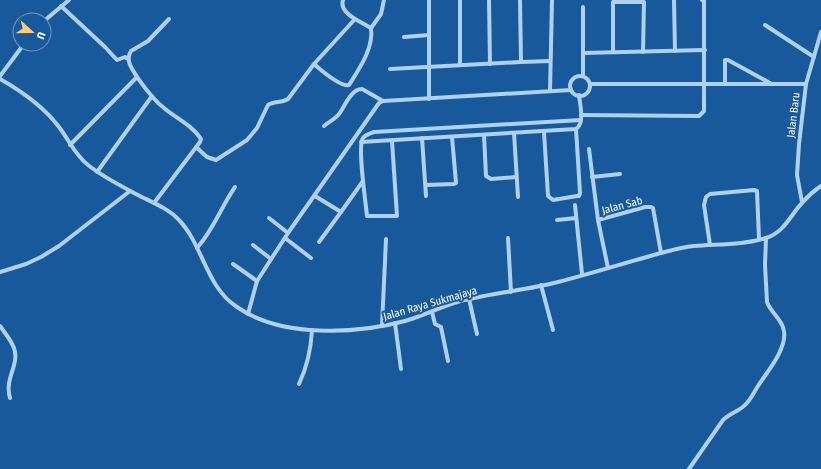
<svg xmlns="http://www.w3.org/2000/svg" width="821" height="469" font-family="'Fira Sans Condensed',sans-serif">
	<rect width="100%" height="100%" fill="#18599b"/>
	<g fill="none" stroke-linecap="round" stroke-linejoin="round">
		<!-- street -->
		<g stroke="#aed1f2" stroke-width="4">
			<polyline points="460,0 460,65"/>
			<polyline points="489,0 490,64"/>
			<polyline points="520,0 521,62"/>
			<polyline points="674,0 675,51"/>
			<polyline points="61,6 105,47 117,60 125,57 128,59"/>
			<polyline points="583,7 583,76"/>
			<polyline points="44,21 69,0"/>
			<polyline points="765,25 814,57"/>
			<polyline points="371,28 381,14 384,0"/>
			<polyline points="404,37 429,35"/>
			<polyline points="613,52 613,2 644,2 643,52"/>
			<polyline points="583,53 705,50"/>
			<path d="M314 64C321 70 340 87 349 85 359 69 374 48 371 28L355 19"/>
			<polyline points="390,69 521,62 550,61"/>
			<polyline points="0,76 24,44"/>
			<circle cx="580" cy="86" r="10"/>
			<path d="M137 77C132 68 125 61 131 51L148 41 169 19"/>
			<path d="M0 79C23 92 43 106 59 127 69 140 75 155 88 165 103 177 121 186 138 195 151 202 168 208 179 220 203 245 206 287 237 307 281 338 356 334 405 321 427 315 447 303 469 299 496 293 523 290 550 284 587 275 624 263 661 253 672 250 683 247 694 246 717 244 744 245 766 238 785 232 790 215 803 202 808 196 815 190 821 186"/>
			<polyline points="590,84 806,84"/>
			<polyline points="725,84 725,60 728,60 770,83"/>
			<polyline points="550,91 552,0"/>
			<polyline points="429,99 429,0"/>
			<polyline points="581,115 699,116 704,111 704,1 702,0"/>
			<path d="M324 126C329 122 335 119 339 114 345 106 351 89 362 89L383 101"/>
			<polyline points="544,132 548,196 553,200 577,196 579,196 580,193 576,129"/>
			<polyline points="514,133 518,197"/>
			<polyline points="484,135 486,176 491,179 516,177"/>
			<polyline points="422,138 426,196"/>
			<path d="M392 141 397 216H367C366 204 357 145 363 138 365 135 371 133 374 132L581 120"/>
			<path d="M361 142 576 129C585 123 580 105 579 95"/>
			<path d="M70 145 137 77C145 88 153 100 164 108 177 119 192 125 201 139L200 142 154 203"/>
			<path d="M196 147 207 157 216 160 247 140 257 128 268 105C274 101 282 103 288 99L314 64 355 19C349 15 340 9 343 0"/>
			<polyline points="589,149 598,220 608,268"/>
			<polyline points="97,172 152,96"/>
			<polyline points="592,177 620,174"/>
			<polyline points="426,185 454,184 456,183 452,137"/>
			<polyline points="315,196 341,212 363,181"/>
			<polyline points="802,202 797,175 799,144 806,84 821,32"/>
			<polyline points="575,205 582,274"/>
			<polyline points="269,218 288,233"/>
			<polyline points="557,220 576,218"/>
			<polyline points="598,220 645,207 651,207 653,208 661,253"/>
			<polyline points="285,238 311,258"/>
			<polyline points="508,238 511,292"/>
			<polyline points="319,242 341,212"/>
			<polyline points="253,245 271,259"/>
			<polyline points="710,245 704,205 706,197 710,194 754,190 757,191 759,239"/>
			<path d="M197 248C214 229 221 207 235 187"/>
			<polyline points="233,264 257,281"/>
			<polyline points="0,272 26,264 41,257 59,246 130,191"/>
			<polyline points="541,285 553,330"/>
			<polyline points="469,299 477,334"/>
			<polyline points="432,312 435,324 441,327 448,361"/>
			<polyline points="248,314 257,281 288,233 379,103 383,101 571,90"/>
			<polyline points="395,323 401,369"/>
			<path d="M0 326C5 333 11 340 14 348 20 365 4 378 10 398"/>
			<polyline points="382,326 386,239"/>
			<path d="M299 384C307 367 311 349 312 330"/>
			<path d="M689 469 723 420C730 413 740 411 746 404 751 399 754 392 758 386 767 372 787 349 784 331 783 320 771 313 767 302L765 265 766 238"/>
		</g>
	</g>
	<g text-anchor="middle" stroke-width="4" stroke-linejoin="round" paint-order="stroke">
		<!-- street labels -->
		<g font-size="11" fill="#fff" stroke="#18599b">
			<text transform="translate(793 115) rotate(-83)" y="4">Jalan Baru</text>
			<text transform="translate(622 205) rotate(-15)" y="4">Jalan Sab</text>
			<text transform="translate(430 303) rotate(-16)" y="4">Jalan Raya Sukmajaya</text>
		</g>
	</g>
	<!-- north arrow -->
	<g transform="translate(32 32) rotate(111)"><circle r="19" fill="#18599b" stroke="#749bc3"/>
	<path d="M0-3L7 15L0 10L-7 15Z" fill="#ffcd6f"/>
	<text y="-6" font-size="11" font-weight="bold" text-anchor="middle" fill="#ffffff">U</text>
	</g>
</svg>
